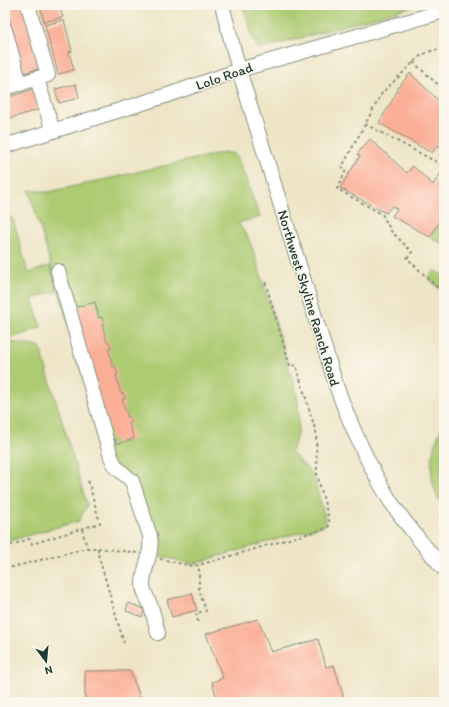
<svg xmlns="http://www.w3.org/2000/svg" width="449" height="707" font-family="Itim,sans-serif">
	<rect width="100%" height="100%" fill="#fbf7ec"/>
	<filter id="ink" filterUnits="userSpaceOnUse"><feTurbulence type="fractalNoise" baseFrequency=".025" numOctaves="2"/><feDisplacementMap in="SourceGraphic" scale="8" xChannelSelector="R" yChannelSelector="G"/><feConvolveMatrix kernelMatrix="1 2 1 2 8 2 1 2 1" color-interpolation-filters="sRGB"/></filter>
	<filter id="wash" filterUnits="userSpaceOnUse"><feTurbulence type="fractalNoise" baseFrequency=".012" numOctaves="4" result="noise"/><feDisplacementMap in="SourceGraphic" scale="16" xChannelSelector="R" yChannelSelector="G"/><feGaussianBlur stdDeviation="0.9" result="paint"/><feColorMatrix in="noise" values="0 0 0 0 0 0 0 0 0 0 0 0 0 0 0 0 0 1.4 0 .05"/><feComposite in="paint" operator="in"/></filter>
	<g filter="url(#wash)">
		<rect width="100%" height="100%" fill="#eee5c6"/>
		<!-- green -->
		<g fill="#adcb72" stroke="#668453">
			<polygon points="243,5 417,5 265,48 258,48 252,36"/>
			<path d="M225 152 234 154 237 156 260 217 238 223 247 236 254 252 297 395C300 414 300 434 291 452L313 475 326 522 325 525 193 564 160 556 156 533 129 488 111 471 29 190 49 192Z"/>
			<polygon points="5,214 13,219 28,273 50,266 57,291 32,299 41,327 16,337 5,337"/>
			<polygon points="439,223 444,226 444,245 430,237"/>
			<polygon points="435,270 444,276 444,293 428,278"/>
			<polygon points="5,342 19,343 40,347 87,505 79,521 5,542"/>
			<path d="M444 425V510C427 482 427 452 444 425Z"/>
		</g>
		<g id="blocks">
			<!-- building -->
			<g fill="#fbaf97">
				<polygon points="5,5 22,5 41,68 24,73"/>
				<polygon points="40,5 59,5 63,17 44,22"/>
				<polygon points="64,20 72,51 69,52 74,70 58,74 45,25"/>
				<polygon points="5,50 13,77 5,79"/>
				<polygon points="410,73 444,106 444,159 439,156 443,148 437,145 432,153 379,123 398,90 397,89"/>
				<polygon points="76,84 79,98 59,103 55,89"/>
				<polygon points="34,89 40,109 5,120 5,98"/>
				<polygon points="370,139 407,173 413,166 433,185 444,168 444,226 439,223 430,237 392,216 397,209 392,206 386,213 340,188 360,156 357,154"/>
				<polygon points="95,302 99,318 102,317 104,324 102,324 107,342 109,342 111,347 108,348 113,367 115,366 118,375 116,375 121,394 123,393 125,399 122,399 128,418 130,417 132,422 129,423 134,439 117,444 115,439 112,440 73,308"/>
				<polygon points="192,593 197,610 172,617 167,600"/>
				<polygon points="128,603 145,609 142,617 126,611"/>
				<polygon points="258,619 271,652 318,639 326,667 334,665 345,702 218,702 212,682 223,678 206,634"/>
				<polygon points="85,671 130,671 142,702 85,702"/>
			</g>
		</g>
	</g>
	<g filter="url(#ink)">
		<use href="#blocks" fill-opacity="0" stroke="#86917d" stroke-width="1"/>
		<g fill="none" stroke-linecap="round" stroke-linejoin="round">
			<defs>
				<g id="minor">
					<path d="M222 5 239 70 337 388C351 426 368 464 389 499 405 524 425 547 444 569"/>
					<polyline points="5,30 20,84"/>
					<polyline points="37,79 53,131"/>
					<polyline points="5,88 48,75 28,5"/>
					<polyline points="5,146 168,95 239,70 444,11"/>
					<path d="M58 271 111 457 116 467 132 481 150 536C153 555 143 567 143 585 143 592 146 594 148 600 153 609 155 623 158 633"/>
				</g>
			</defs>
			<!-- minor casing -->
			<use href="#minor" stroke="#86917d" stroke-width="16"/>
			<!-- path -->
			<g stroke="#86917d" stroke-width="2" stroke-dasharray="3 3" stroke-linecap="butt">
				<path d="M444 49C434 49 427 52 419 57L382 93 342 167 346 170 337 189 382 214 391 231 412 252 407 258 444 294"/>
				<polyline points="413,62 435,82 444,88"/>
				<polyline points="365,124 442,165"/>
				<polyline points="82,529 87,548"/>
				<polyline points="5,548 11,545 30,539 32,544 100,523 88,480"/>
				<polyline points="98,548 138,553"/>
				<polyline points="160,559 192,566 199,565 324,529 328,527 330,524 317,474 316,432 296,365 290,366 265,281"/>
				<polyline points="5,569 87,548 98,548 98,554 124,643"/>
				<polyline points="198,622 196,613 206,611 199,590 199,565"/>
			</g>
			<!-- minor -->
			<use href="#minor" stroke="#fff" stroke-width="14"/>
		</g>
	</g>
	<g text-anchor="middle" stroke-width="3" stroke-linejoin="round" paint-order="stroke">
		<!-- street labels -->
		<g font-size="14" fill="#1f3d34" stroke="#fbf7ec">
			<text transform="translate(224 76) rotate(-19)" y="5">Lolo Road</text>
			<text transform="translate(309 298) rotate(73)" y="5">Northwest Skyline Ranch Road</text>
		</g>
	</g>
	<!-- margin -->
	<rect width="449" height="707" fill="none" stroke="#fbf7ec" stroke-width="20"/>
	<!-- north arrow -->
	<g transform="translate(46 661) rotate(164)" stroke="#fbf7ec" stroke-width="3" paint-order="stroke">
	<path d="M0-3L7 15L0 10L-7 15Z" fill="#1f3d34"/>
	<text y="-6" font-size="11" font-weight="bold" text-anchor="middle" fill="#1f3d34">N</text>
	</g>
</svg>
